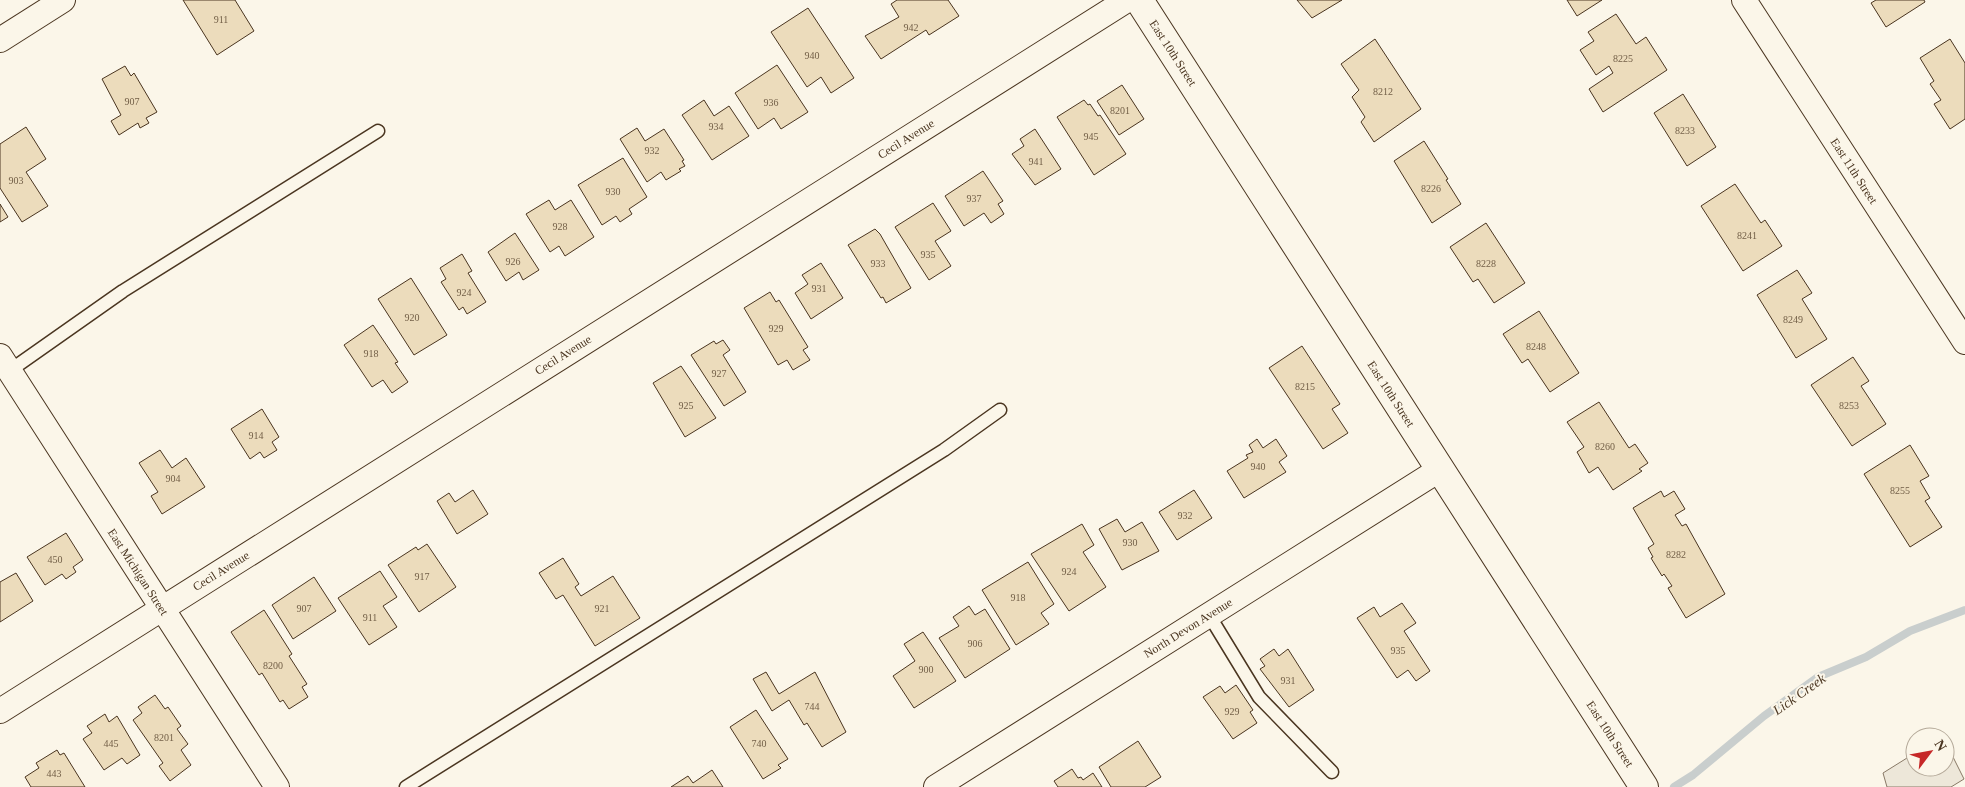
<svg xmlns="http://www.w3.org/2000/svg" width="1965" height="787" font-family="'Times New Roman',serif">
	<rect width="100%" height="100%" fill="#fbf6e9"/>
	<!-- parking -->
	<polygon fill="#ede7d9" stroke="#887966" points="1945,741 1964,779 1951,787 1887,787 1883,773 1915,753 1915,767 1945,767"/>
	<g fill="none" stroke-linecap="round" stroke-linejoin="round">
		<!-- stream -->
		<polyline stroke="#c9cecd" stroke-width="8" points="1674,787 1693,775 1764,716 1818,677 1866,657 1910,631 1965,610"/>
	</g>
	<!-- building -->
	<g fill="#ecdcbc" stroke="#4a3520">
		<polygon points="183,0 235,0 254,31 217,55"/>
		<polygon points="897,0 948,0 959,16 929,35 926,30 881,59 865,36 899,17 891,4"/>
		<polygon points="1297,0 1342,0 1312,18"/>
		<polygon points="1567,0 1602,0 1577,16"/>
		<polygon points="1876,0 1924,0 1925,2 1886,27 1871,3"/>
		<polygon points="808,8 854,78 831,93 821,77 807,87 771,32"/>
		<polygon points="1616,14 1636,44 1646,37 1667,70 1603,112 1589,89 1613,73 1609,66 1596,75 1580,50 1594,41 1588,32"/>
		<polygon points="1375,39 1421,109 1374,142 1361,122 1365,117 1352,97 1359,90 1341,64"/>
		<polygon points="1950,39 1965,63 1965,119 1950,129 1934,104 1941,100 1930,84 1934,81 1920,58"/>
		<polygon points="777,65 808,112 781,129 774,118 758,129 735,93"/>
		<polygon points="125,66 131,76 134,73 157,112 146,118 149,123 140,128 138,123 119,135 111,121 121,115 102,79"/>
		<polygon points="1122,85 1144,119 1119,135 1097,101"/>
		<polygon points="1683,94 1716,147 1687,166 1654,113"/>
		<polygon points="704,100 714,116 729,106 749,136 712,160 682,115"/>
		<polygon points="1084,100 1088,105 1090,104 1098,116 1100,115 1126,154 1094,175 1057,117"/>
		<polygon points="26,127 46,159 26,172 48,206 22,222 0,188 0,144"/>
		<polygon points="637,128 645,141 664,129 684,160 682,161 685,166 679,169 681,171 666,180 661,172 647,182 620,139"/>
		<polygon points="1035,129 1061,169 1035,185 1012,154 1024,146 1020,139"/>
		<polygon points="1424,141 1448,179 1446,180 1461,204 1432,223 1394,161"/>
		<polygon points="623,158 647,197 629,209 632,214 620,222 616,216 602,225 578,185"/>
		<polygon points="983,171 1003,201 998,204 1004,214 991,223 984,213 964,226 945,196"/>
		<polygon points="1735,184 1761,223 1765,220 1782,246 1743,271 1701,206"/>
		<polygon points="549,200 555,210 571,200 594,237 565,256 559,246 550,252 526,214"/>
		<polygon points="933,203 951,231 935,241 951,266 929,280 895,227"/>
		<polygon points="0,204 8,217 0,222"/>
		<polygon points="1486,223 1525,283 1494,303 1478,279 1473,282 1450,247"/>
		<polygon points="875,229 880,234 911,288 886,303 883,297 881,298 848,245"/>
		<polygon points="515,233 539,270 523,280 519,272 506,281 488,252"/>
		<polygon points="462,254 472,271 468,273 486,302 467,314 463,307 459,310 441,282 446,279 440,268"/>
		<polygon points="821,263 843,298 811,319 795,293 808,284 802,275"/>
		<polygon points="1797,270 1812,293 1802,299 1827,339 1796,358 1757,295"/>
		<polygon points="411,278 447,335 414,355 378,299"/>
		<polygon points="770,292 776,302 779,300 808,347 803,350 810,360 793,370 787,360 778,365 744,308"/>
		<polygon points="1539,311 1579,373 1550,392 1528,359 1522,363 1503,334"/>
		<polygon points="373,325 398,362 395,363 408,382 392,393 383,380 372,387 344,345"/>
		<polygon points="723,340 730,350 723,355 746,392 724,406 691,355 714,341 716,344"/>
		<polygon points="1302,346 1340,404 1332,409 1348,433 1323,449 1269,368"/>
		<polygon points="1853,357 1869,381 1861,386 1886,424 1852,446 1811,385"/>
		<polygon points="681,366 716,418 685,437 653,383"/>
		<polygon points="1599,402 1629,448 1635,444 1648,463 1639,469 1642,471 1613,490 1598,467 1589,473 1577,452 1584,447 1567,422"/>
		<polygon points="262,409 279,437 272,442 277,450 264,458 260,452 250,459 231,429"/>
		<polygon points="1257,439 1263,448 1276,439 1287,456 1279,462 1286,472 1244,498 1227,471 1248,458 1246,455 1253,452 1249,445"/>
		<polygon points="1910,445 1929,476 1920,481 1930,498 1925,501 1942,527 1910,547 1864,474"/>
		<polygon points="160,450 172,468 186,458 205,487 162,514 151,496 158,492 139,463"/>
		<polygon points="473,490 488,514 457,534 437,501 449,493 455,502"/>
		<polygon points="1194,490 1212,518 1177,540 1159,512"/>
		<polygon points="1661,491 1664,497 1674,491 1685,509 1675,515 1682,526 1686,524 1725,594 1686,618 1668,588 1672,586 1664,574 1662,576 1651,558 1653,557 1648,548 1654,544 1633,508"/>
		<polygon points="1117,519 1125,532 1142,522 1159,551 1122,570 1099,529"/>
		<polygon points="1082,524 1094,545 1083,552 1106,587 1069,611 1031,554"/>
		<polygon points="66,533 83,560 73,567 76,572 66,579 62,574 45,585 27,557"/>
		<polygon points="427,544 456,587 419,612 388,565 416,547 418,550"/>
		<polygon points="563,558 579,584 575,587 581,596 613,576 640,618 595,646 563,595 556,599 539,573"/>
		<polygon points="1028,562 1054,604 1041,613 1049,624 1016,645 982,590"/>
		<polygon points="380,571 397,597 383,606 397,627 369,645 338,598"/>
		<polygon points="16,573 33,601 0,622 0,582"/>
		<polygon points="314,577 336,611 293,639 272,605"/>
		<polygon points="1402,603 1416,623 1404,631 1430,671 1416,681 1408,670 1397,678 1357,618 1374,607 1380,617"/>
		<polygon points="969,606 975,615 985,609 1010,649 965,678 939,638 959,626 953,617"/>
		<polygon points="264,610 292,654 289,656 307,684 302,687 308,697 289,709 283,700 280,702 262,673 259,675 231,632"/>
		<polygon points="923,632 956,681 914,708 893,676 915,661 904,644"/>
		<polygon points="1274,649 1279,656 1288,649 1314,690 1289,707 1260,669 1265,666 1260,659"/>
		<polygon points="766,672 779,694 815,672 846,732 822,747 807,723 804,725 789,700 772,711 753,679"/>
		<polygon points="1236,685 1253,710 1250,712 1257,723 1233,739 1203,697 1220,686 1225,693"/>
		<polygon points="155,695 165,709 168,707 181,726 177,729 188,744 181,750 191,765 170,781 159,766 163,763 133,720 142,713 138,707"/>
		<polygon points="756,710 788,759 778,765 781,768 763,779 730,727"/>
		<polygon points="105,714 109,722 117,716 140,755 127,764 122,758 104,770 83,739 92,733 87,726"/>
		<polygon points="1138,741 1161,777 1145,787 1111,787 1099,767"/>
		<polygon points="57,750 60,755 64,753 85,787 31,787 25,777 39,768 36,763"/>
		<polygon points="1072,769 1078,778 1081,777 1083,780 1093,773 1102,787 1058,787 1054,781"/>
		<polygon points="712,770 723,787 671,787 688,776 693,783"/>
	</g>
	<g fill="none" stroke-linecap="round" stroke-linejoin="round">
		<defs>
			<g id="service">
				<polyline points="5,374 123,291 378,131"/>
				<polyline points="1209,615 1259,697 1332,772"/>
				<polyline points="406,787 944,450 1000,410"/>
			</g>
			<g id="minor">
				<polyline points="1744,0 1965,342"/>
				<polyline points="0,40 63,0"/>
				<polyline points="0,356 277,787"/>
				<polyline points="0,711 1127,0"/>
				<polyline points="936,787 1439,470"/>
			</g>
			<polyline id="secondary" points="1139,0 1644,787"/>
		</defs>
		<!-- service casing -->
		<use href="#service" stroke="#4a3520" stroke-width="15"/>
		<!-- minor casing -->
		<use href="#minor" stroke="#4a3520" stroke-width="26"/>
		<!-- secondary casing -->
		<use href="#secondary" stroke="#4a3520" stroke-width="30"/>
		<!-- service -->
		<use href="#service" stroke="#fbf6e9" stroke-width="12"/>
		<!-- minor -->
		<use href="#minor" stroke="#fbf6e9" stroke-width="24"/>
		<!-- secondary -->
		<use href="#secondary" stroke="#fbf6e9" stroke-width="28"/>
	</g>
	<g text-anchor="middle" stroke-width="4" stroke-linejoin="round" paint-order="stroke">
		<!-- number labels -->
		<g font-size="10" fill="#725f47">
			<text x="221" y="23">911</text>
			<text x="911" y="31">942</text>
			<text x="812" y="59">940</text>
			<text x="1623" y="62">8225</text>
			<text x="1383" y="95">8212</text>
			<text x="132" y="105">907</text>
			<text x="771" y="106">936</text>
			<text x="1120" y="114">8201</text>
			<text x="716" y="130">934</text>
			<text x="1685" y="134">8233</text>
			<text x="1091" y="140">945</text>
			<text x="652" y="154">932</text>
			<text x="1036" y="165">941</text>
			<text x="16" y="184">903</text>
			<text x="1431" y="192">8226</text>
			<text x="613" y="195">930</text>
			<text x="974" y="202">937</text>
			<text x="560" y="230">928</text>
			<text x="1747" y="239">8241</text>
			<text x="928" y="258">935</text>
			<text x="513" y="265">926</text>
			<text x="878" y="267">933</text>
			<text x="1486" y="267">8228</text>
			<text x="819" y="292">931</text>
			<text x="464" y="296">924</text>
			<text x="412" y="321">920</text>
			<text x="1793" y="323">8249</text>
			<text x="776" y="332">929</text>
			<text x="1536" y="350">8248</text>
			<text x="371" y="357">918</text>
			<text x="719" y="377">927</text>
			<text x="1305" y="390">8215</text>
			<text x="686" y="409">925</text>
			<text x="1849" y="409">8253</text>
			<text x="256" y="439">914</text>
			<text x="1605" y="450">8260</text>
			<text x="1258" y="470">940</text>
			<text x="173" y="482">904</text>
			<text x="1900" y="494">8255</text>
			<text x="1185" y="519">932</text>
			<text x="1130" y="546">930</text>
			<text x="1676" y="558">8282</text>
			<text x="55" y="563">450</text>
			<text x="1069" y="575">924</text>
			<text x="422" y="580">917</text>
			<text x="1018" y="601">918</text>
			<text x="304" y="612">907</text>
			<text x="602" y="612">921</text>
			<text x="370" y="621">911</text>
			<text x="975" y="647">906</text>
			<text x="1398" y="654">935</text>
			<text x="273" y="669">8200</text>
			<text x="926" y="673">900</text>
			<text x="1288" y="684">931</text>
			<text x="812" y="710">744</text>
			<text x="1232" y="715">929</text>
			<text x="164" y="741">8201</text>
			<text x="111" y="747">445</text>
			<text x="759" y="747">740</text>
			<text x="54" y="777">443</text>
		</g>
		<!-- street labels -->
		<g font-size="12" fill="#4a3520" stroke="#fbf6e9">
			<text transform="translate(1173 53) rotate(57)" y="4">East 10th Street</text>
			<text transform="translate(906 139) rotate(-32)" y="4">Cecil Avenue</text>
			<text transform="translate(1854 171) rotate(57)" y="4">East 11th Street</text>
			<text transform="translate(563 355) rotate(-32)" y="4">Cecil Avenue</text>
			<text transform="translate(1391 394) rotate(57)" y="4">East 10th Street</text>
			<text transform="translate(221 571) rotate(-32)" y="4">Cecil Avenue</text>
			<text transform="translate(138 572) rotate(57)" y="4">East Michigan Street</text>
			<text transform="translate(1188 628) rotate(-32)" y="4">North Devon Avenue</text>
			<text transform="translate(1610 734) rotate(57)" y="4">East 10th Street</text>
		</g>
		<!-- water labels -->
		<g font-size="14" font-style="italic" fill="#4a3520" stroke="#fbf6e9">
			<text transform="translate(1799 694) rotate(-35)" y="5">Lick Creek</text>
		</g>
	</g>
	<!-- north arrow -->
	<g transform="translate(1930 752) rotate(58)"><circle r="24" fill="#fbf6e9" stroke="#b4a999"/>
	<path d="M0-4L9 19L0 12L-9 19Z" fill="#c62828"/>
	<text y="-8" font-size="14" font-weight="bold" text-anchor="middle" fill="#4a3520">N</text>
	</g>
</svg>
